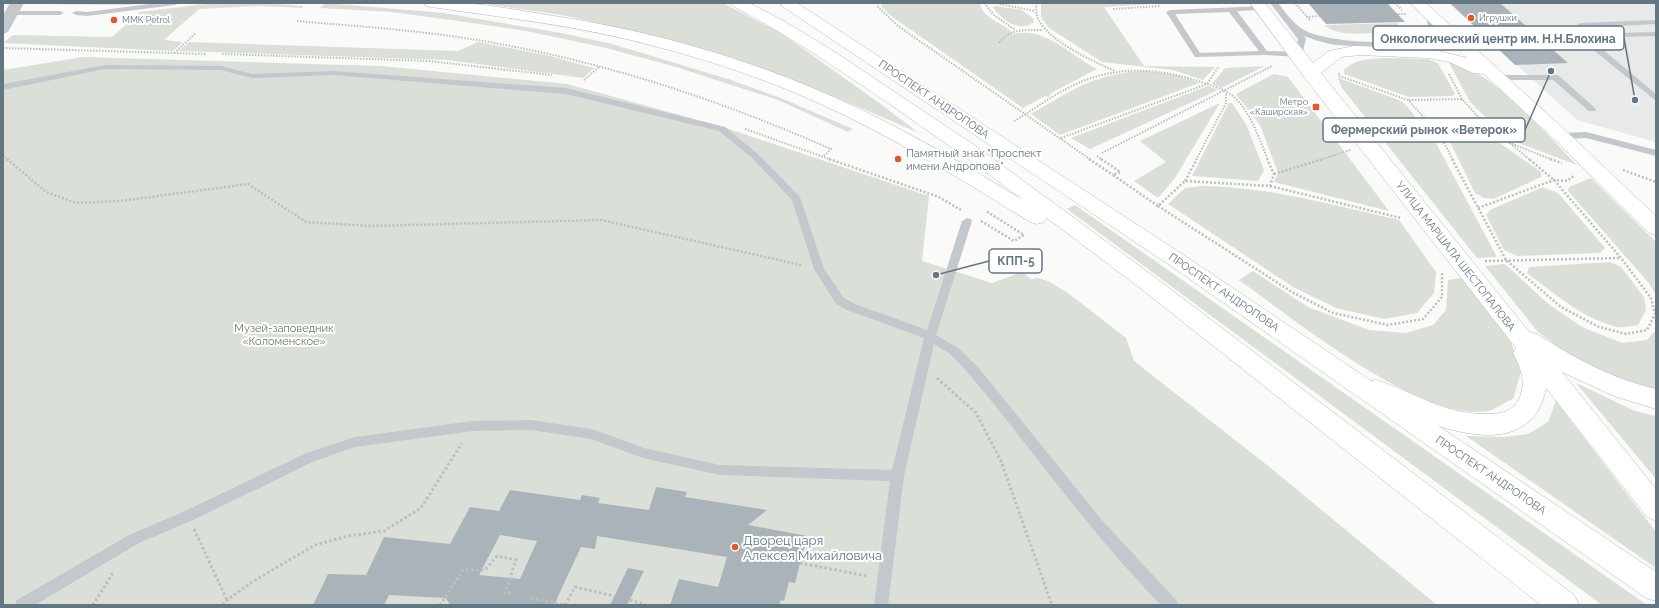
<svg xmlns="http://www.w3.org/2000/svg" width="1659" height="608" font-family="Raleway,sans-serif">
	<rect width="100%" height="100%" fill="#fafaf8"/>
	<!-- built -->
	<polygon fill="#e8e9e9" points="1449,3 1656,3 1656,142 1577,120"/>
	<!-- green -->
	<g fill="#dadfd7">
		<polygon points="35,3 147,3 129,5 33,4"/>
		<polygon points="262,3 303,6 303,8 258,6 199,9 164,40 183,42 173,51 3,43 13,35 112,37 140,12 205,4"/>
		<polygon points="325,3 444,13 561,33 612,44 728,79 783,99 853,129 848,132 778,100 676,67 606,48 532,32 487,25 392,12 320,8"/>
		<polygon points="478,3 723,3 781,33 882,105 919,133 829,94 739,61 635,32 562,15"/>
		<path d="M881 3H980C982 20 1005 22 1013 34 1045 26 1070 55 1097 69L1051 93 1049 97 1045 96 1023 108 891 16 882 7Z"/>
		<polygon points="1041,3 1170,3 1104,7 1144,66 1215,67 1203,80 1173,70 1102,62 1049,28 1041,17"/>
		<path d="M995 6 1021 10 1033 18 1034 22C1020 33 1001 20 993 7Z"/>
		<path d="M1397 23 1401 29 1395 31C1377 32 1338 39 1325 25Z"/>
		<polygon points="189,42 458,51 478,42 546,55 594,68 583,78 447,60 179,51"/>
		<polygon points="83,57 380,66 567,84 720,126 929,196 922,261 992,283 1022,272 1031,279 1038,278 1048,281 1068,293 1126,338 1134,361 1267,465 1437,605 3,605 3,70"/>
		<path d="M1427 59 1438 63 1455 94 1452 96 1409 97 1344 74V70C1359 53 1404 59 1427 59Z"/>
		<path d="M1447 59C1500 77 1538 126 1577 165L1508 139 1470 102Z"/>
		<polygon points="1265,66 1221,88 1212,84 1225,68"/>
		<path d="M1141 71C1162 72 1180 75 1199 83L1060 135 1031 114C1072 90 1092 75 1141 71Z"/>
		<polygon points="1274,74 1288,77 1389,211 1274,182 1278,173 1260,125 1236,94"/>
		<polygon points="1338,78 1399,100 1406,105 1437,145 1497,257 1477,258 1342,88"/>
		<polygon points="1208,86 1218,90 1090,149 1071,138"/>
		<polygon points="1220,103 1175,178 1158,198 1134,181 1166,162 1140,141"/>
		<polygon points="1229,103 1232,103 1246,124 1264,170 1258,181 1192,176"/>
		<polygon points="1486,136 1494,139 1541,172 1541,177 1494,199 1484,198 1475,193 1449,140 1453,137"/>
		<polygon points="1591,178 1656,242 1656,295 1648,282 1568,191 1569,187"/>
		<path d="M1202 186C1269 187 1334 205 1399 220L1436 272 1434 293 1417 313 1384 319 1336 308 1293 287 1168 204 1185 188Z"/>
		<polygon points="1543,187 1558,193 1605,248 1600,253 1517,256 1504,250 1486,215 1490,210"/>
		<polygon points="1075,205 1647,605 1602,605 1067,209"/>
		<path d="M1610 262 1621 267 1644 297 1646 310 1638 325C1632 326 1623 328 1617 327 1583 319 1554 293 1527 273L1529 267Z"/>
		<polygon points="1505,264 1547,303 1582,327 1622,343 1647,340 1656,330 1656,389 1617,378 1569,355 1538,332 1485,266"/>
		<path d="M1253 271 1308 307 1369 330 1406 333 1433 325 1446 310 1448 280 1462 278 1511 342 1521 372 1513 399C1505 402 1496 409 1488 411 1420 422 1294 319 1239 280Z"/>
		<polygon points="1576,383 1635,411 1656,416 1656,479"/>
		<polygon points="1556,401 1656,532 1656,568 1466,436 1504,437 1528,434 1548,422"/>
	</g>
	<!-- building -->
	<g fill="#aab3b9" fill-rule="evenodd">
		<polygon points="1308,3 1387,3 1405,22 1326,24"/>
		<polygon points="1450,3 1500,3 1568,63 1515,65"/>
		<path d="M656 487 687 492 685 497 767 510 748 525 807 536 795 583 789 582 784 601 781 600 779 605H670L679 579 718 587 727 557 597 536 595 549 581 547 554 605H450L446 598 389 595 384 605H313L328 574 366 575 384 537 450 544 470 507 499 511 510 490 580 500 582 495 600 498 598 503 649 510ZM500 535 537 541 520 579 479 575Z"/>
		<polygon points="628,568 644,571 627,605 610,605"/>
	</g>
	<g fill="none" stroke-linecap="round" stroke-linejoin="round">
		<defs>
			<path id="secondary" d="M1250 3H1265L1313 63 1329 51 1354 46 1428 48 1467 58 1410 3H1426L1567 132 1656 216V235L1649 233 1555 140 1484 74 1473 73 1449 62 1428 58 1360 55 1341 57 1321 73 1529 332 1537 334C1574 358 1613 379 1656 389V409L1614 396 1562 372 1656 489V521L1647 517 1546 388C1530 474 1415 420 1368 396L1364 389 1368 382 1376 380C1417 393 1443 415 1490 414 1502 414 1515 410 1520 397 1526 381 1521 368 1513 353L1516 348 1305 78Z"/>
			<g id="primary">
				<path d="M424 3C437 3 452 2 465 3 495 6 525 11 554 16 659 32 764 63 860 109 916 136 970 168 1023 200 978 165 931 133 885 101 835 67 786 34 733 6L731 3H749L782 20 835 52 977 147 1156 278 1574 595 1579 605H1541L1140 288 1047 218 1044 222 1037 224 1030 222C970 185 911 148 848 117 786 86 720 63 654 46 581 26 506 18 431 7L426 6Z"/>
				<polygon points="780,3 797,3 1185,256 1656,572 1656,601 1646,598 1171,266 782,6"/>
			</g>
		</defs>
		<!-- secondary casing -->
		<use href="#secondary" stroke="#b3babf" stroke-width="1"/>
		<!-- primary casing -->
		<use href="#primary" stroke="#b5babe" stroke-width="1"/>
		<!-- path-far2 -->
		<g stroke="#bbbfc2" stroke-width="2" stroke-dasharray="1.5 1.5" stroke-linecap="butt">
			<polyline points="878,3 878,7 898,26 1091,160"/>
			<polyline points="984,3 994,15 1015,30"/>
			<polyline points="994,3 1035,11"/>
			<path d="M1037 3C1027 33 1093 61 1115 71"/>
			<polyline points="1295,3 1310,20"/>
			<polyline points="1395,3 1402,10"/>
			<polyline points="1113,9 1160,6"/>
			<polyline points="1398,14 1406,14"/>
			<polyline points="1306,17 1319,16"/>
			<path d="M297 21C355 26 414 30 471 39 596 59 715 98 831 149L823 157"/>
			<path d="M999 43C1010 28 1026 30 1043 30"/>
			<polyline points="3,48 207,54"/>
			<polyline points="174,53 196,33"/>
			<polyline points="222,54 429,61 552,75"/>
			<polyline points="1339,73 1339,76 1408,100 1440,135 1453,160"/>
			<polyline points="1449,74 1462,99"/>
			<polyline points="584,80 599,67"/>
			<polyline points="1409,100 1462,99 1492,132"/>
			<path d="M1014 121C1032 111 1048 98 1066 89 1112 64 1159 67 1207 84L1219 66"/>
			<polyline points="745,129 832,160"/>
			<polyline points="1440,135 1492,132 1510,143 1553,160"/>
			<path d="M1061 138 1207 84C1215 87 1223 89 1230 94 1250 108 1259 139 1268 160"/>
			<polyline points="1510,143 1530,160"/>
			<polyline points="1102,153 1272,66"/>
			<polyline points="3,155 8,160"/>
			<polyline points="1097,156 1102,160"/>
			<polyline points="1196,160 1226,103 1226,92"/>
			<polyline points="1320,160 1350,150"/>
		</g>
		<!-- path-far1 -->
		<g stroke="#bbbfc2" stroke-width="2.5" stroke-dasharray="2 2" stroke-linecap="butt">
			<polyline points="7,159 46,192 76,203 120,201 248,184 306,222 371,226 601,220 801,265"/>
			<polyline points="829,159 939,197 961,210"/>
			<polyline points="1089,159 1113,175"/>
			<polyline points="1101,159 1119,171"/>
			<polyline points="1452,159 1506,260 1561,307 1599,327 1626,334 1647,330 1655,314 1651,298 1621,258 1554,180 1529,159"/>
			<polyline points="1550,159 1562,163"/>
			<polyline points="1623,170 1656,182"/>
			<polyline points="1120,172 1113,175 1158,206 1185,181 1270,186 1274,174 1267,159"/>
			<polyline points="1274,174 1323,159"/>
			<polyline points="1185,181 1197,159"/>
			<polyline points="1270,186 1401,218"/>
			<polyline points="1158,206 1292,292 1333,313 1388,325 1423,319 1442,297 1442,272"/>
			<polyline points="1478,208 1554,180 1567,181 1575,175"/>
			<polyline points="981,221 1014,241 1024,235 986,211"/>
			<polyline points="1485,261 1620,258"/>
		</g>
		<!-- path -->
		<g stroke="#bbbfc2" stroke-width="3" stroke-dasharray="2.5 2.5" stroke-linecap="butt">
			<polyline points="937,378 976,413 1001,461 1052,605"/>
			<polyline points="194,529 227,600"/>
			<polyline points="800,563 867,576"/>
			<polyline points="531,598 565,605 575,587 614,596"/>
			<polyline points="630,600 646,605"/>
			<polyline points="93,605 114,571"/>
			<polyline points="223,605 227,600 252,582 315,545 348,536 384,531 421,508 462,443"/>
			<polyline points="440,605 463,570 485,570 497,556 516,560 505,593 513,594"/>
		</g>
		<!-- service -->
		<g fill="#c3c8cc" fill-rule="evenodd">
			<polygon points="157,3 179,3 175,5 87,16 76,15 72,13 76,11 87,12"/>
			<path d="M1270 3H1278C1286 13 1294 25 1306 31 1328 42 1408 49 1426 31L1428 25 1425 14 1429 12 1433 14C1434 19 1436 24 1435 29 1427 52 1350 47 1330 44 1321 42 1312 39 1304 36L1306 39 1302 55 1298 57 1265 55 1198 57H1195L1166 12 1170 10 1264 6V10H1261L1237 11 1267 51 1295 52 1298 39ZM1229 12 1259 51 1200 53 1175 14Z"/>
			<polygon points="9,11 60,11 64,13 60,15 9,15"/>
			<polygon points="1656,20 1656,24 1581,28 1584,34 1656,32 1656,36 1589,38 1656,94 1656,101 1579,38 1573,28 1580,23"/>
			<path d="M105 65 221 66 252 74 333 71 566 88 725 127 758 154 800 197 824 269 844 298 855 304 927 330 962 221 967 218 971 219 972 221 936 335 958 348 978 367 1101 519 1176 600 1178 605H1161C1090 533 1034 451 969 374L950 354 934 344 904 476 888 605H874L890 481 720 475 643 458 591 439 531 430 473 431 355 447 315 461 193 520 139 543 35 605H15L17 600 129 535 183 512 306 453 355 437 473 421 531 420 592 429 644 448 720 465 892 470 924 338 847 310 836 304 814 269 792 200 752 158 719 131 566 94 333 75 252 78 221 70 105 69 3 90V84Z"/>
			<polygon points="1496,75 1558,75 1596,109 1595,111 1589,111 1553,80 1493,80 1493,76"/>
			<polygon points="1586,132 1656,150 1656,156 1586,138 1561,139 1556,136 1561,133"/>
		</g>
		<!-- minor -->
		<polygon fill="#c3c8cc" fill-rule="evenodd" points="10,3 24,3 8,32 3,34 3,15"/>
		<!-- secondary -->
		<use href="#secondary" fill="#fff" fill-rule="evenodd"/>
		<!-- primary -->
		<use href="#primary" fill="#fff" fill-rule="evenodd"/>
	</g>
	<!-- markers -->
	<g fill="#e4572e" stroke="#fff" stroke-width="1.5">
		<circle cx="1471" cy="18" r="4"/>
		<circle cx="114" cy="20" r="4"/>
		<rect x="1312" y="103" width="8" height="8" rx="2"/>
		<circle cx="898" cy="159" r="4"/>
		<circle cx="735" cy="547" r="4"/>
	</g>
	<g text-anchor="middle" stroke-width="4" stroke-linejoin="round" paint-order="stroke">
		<!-- far-poi labels -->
		<g font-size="9" fill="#657683" stroke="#fff" text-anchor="start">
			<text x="1479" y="21">Игрушки</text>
			<text x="122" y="23">ММК Petrol</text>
			<text x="1308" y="105" text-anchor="end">Метро<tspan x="1308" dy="10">«Каширская»</tspan></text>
		</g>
		<!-- street labels -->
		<g font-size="11" fill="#657683" stroke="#fff">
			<text transform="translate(934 99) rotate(34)" y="4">ПРОСПЕКТ АНДРОПОВА</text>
			<text transform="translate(1456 256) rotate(52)" y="4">УЛИЦА МАРШАЛА ШЕСТОПАЛОВА</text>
			<text transform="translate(1224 292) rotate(34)" y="4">ПРОСПЕКТ АНДРОПОВА</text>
			<text transform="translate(1491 475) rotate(34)" y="4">ПРОСПЕКТ АНДРОПОВА</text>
		</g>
		<!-- poi labels -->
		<g font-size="11" fill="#657683" stroke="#fff" text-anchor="start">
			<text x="906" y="157">Памятный знак "Проспект<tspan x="906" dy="13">имени Андропова"</tspan></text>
		</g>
		<!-- park labels -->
		<g font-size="11" fill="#687a64" stroke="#fff">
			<text x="284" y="332">Музей-заповедник<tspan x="284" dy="13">«Коломенское»</tspan></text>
		</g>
		<!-- near-poi labels -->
		<g font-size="13" fill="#657683" stroke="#fff" text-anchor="start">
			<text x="743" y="545">Дворец царя<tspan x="743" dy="15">Алексея Михайловича</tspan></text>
		</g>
	</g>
	<!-- callouts -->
	<path fill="none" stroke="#657683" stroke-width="1.5" d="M1635 100L1624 38M1551 71L1525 130M936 275L989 261"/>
	<g fill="#657683" stroke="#fff" stroke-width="1.5">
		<circle cx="1635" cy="100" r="4"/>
		<circle cx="1551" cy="71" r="4"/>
		<circle cx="936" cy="275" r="4"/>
	</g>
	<g fill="#fff" stroke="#657683" stroke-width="1.5">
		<rect x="1373" y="26" width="251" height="24" rx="4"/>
		<rect x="1323" y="118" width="202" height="24" rx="4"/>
		<rect x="989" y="249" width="53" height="24" rx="4"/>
	</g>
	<g font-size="12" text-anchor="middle" font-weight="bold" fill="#657683">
		<text x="1498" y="43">Онкологический центр им. Н.Н.Блохина</text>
		<text x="1424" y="134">Фермерский рынок «Ветерок»</text>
		<text x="1016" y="265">КПП-5</text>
	</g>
	<!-- border -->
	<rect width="1659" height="608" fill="none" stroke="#657683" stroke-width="8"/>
</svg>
